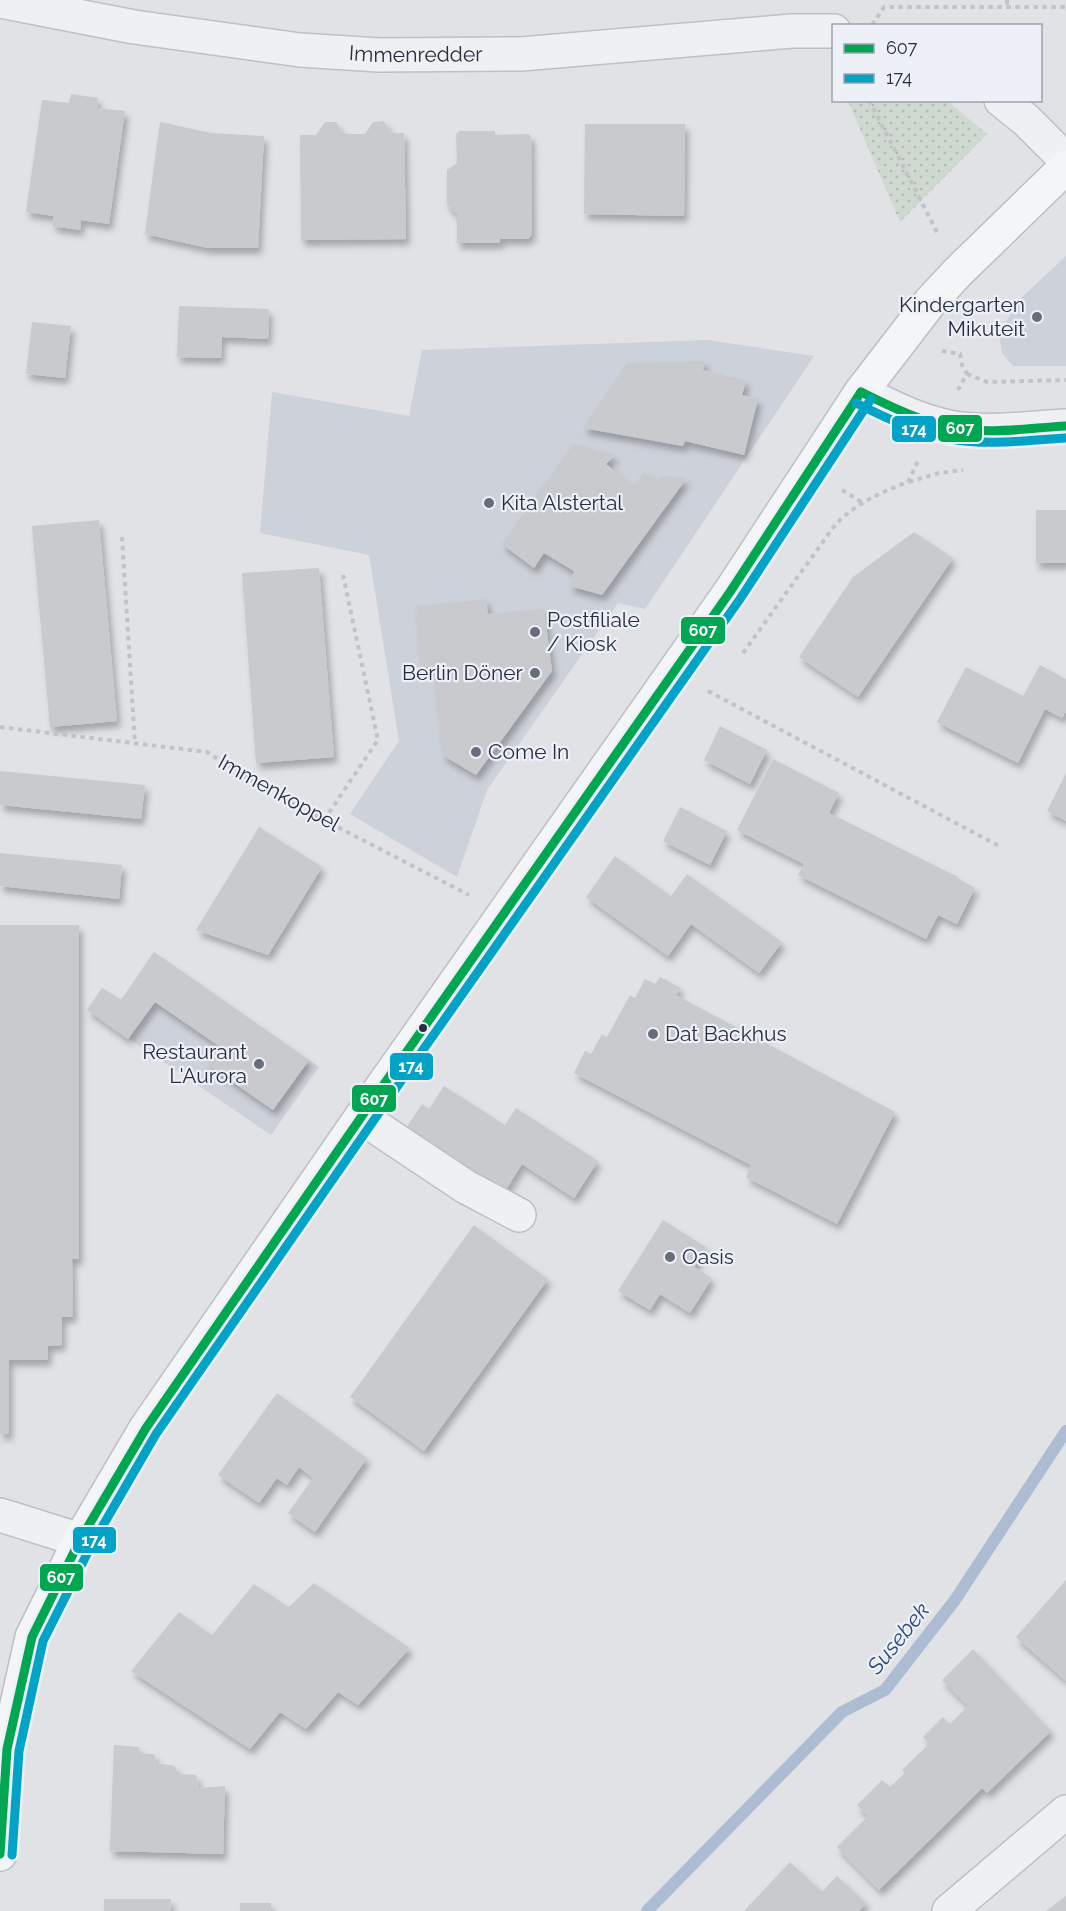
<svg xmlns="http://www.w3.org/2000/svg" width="1066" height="1911" font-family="Raleway,sans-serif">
	<defs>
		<pattern id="grass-dots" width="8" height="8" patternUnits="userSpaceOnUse" patternTransform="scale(1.5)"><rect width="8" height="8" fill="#d0d9d0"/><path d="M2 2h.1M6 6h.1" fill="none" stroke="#b2bbb4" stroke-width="1.8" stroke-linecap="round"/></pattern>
		<filter id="shadow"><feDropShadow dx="3.5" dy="6" stdDeviation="3" flood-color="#0004"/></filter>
	</defs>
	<rect width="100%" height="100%" fill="#e0e2e6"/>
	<!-- built -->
	<g fill="#cdd1d9">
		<polygon points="1066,256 1066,366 1013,366 1002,353 999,334 1018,301"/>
		<polygon points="708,340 814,356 645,609 618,603 487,790 457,877 350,814 399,741 369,555 260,533 272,392 409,416 422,350"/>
		<polygon points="154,952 319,1067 271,1135 87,1010 102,988 121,1000"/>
	</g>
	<!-- grass -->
	<polygon fill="url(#grass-dots)" points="848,101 947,101 987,134 900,222"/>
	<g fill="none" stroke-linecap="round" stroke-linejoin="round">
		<!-- stream -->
		<polyline stroke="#acbcd2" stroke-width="12" points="647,1911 842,1712 885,1690 955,1600 1066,1431"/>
	</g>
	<!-- building -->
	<g fill="#c8cace" filter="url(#shadow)">
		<polygon points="71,94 98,98 97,108 125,111 109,224 81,220 80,230 52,226 54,216 26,212 42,100 69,103"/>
		<polygon points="384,121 391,133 404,133 406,239 301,240 300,135 316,135 325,122 336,122 343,134 365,134 373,122"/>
		<polygon points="160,122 211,133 264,136 258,248 208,248 145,234"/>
		<polygon points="585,124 685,124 684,216 584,214"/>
		<polygon points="459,131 495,131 495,135 529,134 531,137 532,234 528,239 500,239 500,243 457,243 457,214 447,205 447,170 457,163 456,134"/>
		<polygon points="179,306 269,309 268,339 222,337 221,358 177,357"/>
		<polygon points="32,322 71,326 65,378 26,374"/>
		<polygon points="705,361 703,370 746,381 742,395 758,399 744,455 685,441 683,446 583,428 627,363"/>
		<polygon points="573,444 615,455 606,464 633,487 644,472 657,481 662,476 686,479 602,595 570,586 574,571 544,553 534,568 502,544"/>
		<rect x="1036" y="510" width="30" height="53"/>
		<polygon points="99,520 117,721 50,727 32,526"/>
		<polygon points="914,532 953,558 858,697 799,657 853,577"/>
		<polygon points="319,568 334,757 256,763 242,573"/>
		<polygon points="486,599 488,614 544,609 552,671 476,775 444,756 434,667 422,667 416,606"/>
		<polygon points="1040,665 1066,679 1066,711 1062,718 1045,709 1018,763 937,722 966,667 1023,696"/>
		<polygon points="720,726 767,750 750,784 704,760"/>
		<polygon points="773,759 839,793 829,813 958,877 957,878 975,888 957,924 938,915 926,939 798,875 804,864 737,830"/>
		<polygon points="0,771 145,785 141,819 0,805"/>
		<polygon points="1066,773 1066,821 1047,811"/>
		<polygon points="680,807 727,831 710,865 663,841"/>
		<polygon points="259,827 322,867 268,955 196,930"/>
		<polygon points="0,853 122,865 119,899 0,886"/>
		<polygon points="615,856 671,896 687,874 782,942 759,973 691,924 668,956 586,897"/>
		<polygon points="0,925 79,925 79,1259 72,1259 73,1317 62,1317 62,1345 48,1346 48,1360 9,1360 9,1434 0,1434"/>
		<polygon points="154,952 309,1060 273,1110 207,1064 219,1046 155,1002 128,1039 87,1010 102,988 121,1000"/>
		<polygon points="660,977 681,988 676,995 895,1112 837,1224 746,1177 751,1165 574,1073 585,1051 591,1054 602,1034 607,1037 630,995 635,998 645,979 655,984"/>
		<polygon points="444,1086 505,1125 516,1108 598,1161 574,1198 522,1164 504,1193 404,1131 422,1104 429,1109"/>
		<polygon points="663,1220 706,1247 694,1267 712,1278 690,1313 660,1294 650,1310 618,1291"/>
		<polygon points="474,1225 548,1279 424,1451 350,1397"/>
		<polygon points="277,1393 367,1458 315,1532 288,1513 313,1478 299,1467 287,1485 277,1478 259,1503 218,1475"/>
		<polygon points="1066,1580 1066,1681 1016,1637"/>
		<polygon points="314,1583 410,1648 358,1705 338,1692 306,1729 280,1712 250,1749 131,1671 179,1612 212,1635 254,1584 289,1607"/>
		<polygon points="973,1649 1051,1731 987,1793 982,1788 879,1890 837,1847 868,1816 857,1805 882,1780 890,1787 905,1773 902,1770 929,1744 923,1737 943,1717 950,1724 968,1706 942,1680"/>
		<polygon points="114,1745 139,1747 140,1754 154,1754 156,1763 175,1766 177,1774 196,1775 199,1788 225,1786 223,1854 110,1851"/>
		<polygon points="790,1862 822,1892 837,1876 866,1903 859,1911 744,1911"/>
		<polygon points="1066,1896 1066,1911 1046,1911"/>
		<polygon points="104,1899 171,1899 170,1911 104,1911"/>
		<rect x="240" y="1903" width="31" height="8"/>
	</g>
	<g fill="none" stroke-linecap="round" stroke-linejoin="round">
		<defs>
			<g id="minor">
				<path id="s1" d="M0 1 134 27 300 50 379 55 521 54 792 31H834"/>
				<polyline points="1001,100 1026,120 1066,160"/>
				<path d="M861 392C886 404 910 417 937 424 978 436 1024 428 1066 426"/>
				<polyline points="361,1117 466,1187 519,1215"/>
				<polyline points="0,1515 80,1540"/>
				<polyline points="949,1911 1066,1812"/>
			</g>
			<polyline id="major" points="0,1854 7,1749 32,1637 80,1540 146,1428 382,1087 730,592 861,392 931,301 958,272 1066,167"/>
		</defs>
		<!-- minor casing -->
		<use href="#minor" stroke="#bec0c4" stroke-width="36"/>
		<!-- major casing -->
		<use href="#major" stroke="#bcbfc3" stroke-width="36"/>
		<!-- path -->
		<g stroke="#c2c3c8" stroke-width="4" stroke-dasharray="4.5 4.5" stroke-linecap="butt">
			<polyline points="1007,0 1007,7"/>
			<polyline points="872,25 884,7 1066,7"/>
			<polyline points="869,100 939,236"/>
			<polyline points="942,351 960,354 962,365 967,374 958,390"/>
			<polyline points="967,374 987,382 1066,380"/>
			<polyline points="909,482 939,473 963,470"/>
			<polyline points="842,490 863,503"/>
			<polyline points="122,537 135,744"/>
			<path d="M743 653 835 525C855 504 881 492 908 482L919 459"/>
			<polyline points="708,691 999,846"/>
			<polyline points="0,727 207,752 266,790 469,895"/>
			<polyline points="324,820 378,740 343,575"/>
		</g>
		<!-- minor -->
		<use href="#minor" stroke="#eff0f2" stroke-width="33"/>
		<!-- major -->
		<use href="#major" stroke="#f4f5f6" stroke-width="33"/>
		<defs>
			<g id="bus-1">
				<path d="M861 392C890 406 919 421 951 427 989 435 1028 428 1066 426"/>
				<polyline points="0,1854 7,1749 32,1637 80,1540 146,1428 382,1087 730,592 861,392"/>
			</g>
			<g id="bus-2">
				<path d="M856 403C886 418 917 433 950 439 989 446 1028 440 1066 438"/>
				<polyline points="12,1855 19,1751 43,1641 91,1546 156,1434 392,1094 740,599 871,399"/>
			</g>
		</defs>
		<!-- bus-1 casing -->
		<use href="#bus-1" stroke="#edf0f6" stroke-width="14"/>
		<!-- bus-2 casing -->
		<use href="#bus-2" stroke="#edf0f6" stroke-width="14"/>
		<!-- bus-1 -->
		<use href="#bus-1" stroke="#00a651" stroke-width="9"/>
		<!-- bus-2 -->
		<use href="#bus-2" stroke="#02a3c7" stroke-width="9"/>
	</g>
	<!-- markers -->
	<g fill="#676d7a" stroke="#edf0f6" stroke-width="2">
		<circle cx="1037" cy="317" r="6"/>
		<circle cx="489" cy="503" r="6"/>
		<circle cx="535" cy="632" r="6"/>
		<circle cx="535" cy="673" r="6"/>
		<circle cx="476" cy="752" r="6"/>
		<circle cx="653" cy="1034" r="6"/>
		<circle cx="259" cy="1064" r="6"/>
		<circle cx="670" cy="1257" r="6"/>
	</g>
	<circle fill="#262e40" stroke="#edf0f6" stroke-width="2" cx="423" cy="1028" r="5"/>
	<g text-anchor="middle" stroke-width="4.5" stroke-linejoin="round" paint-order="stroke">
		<!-- street labels -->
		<g font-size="21" fill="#262e40" stroke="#edf0f6">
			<text dy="7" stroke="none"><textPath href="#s1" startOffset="420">Immenredder</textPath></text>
			<text transform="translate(279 793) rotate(29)" y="7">Immenkoppel</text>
		</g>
		<!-- poi labels -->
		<g font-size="21" fill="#262e40" stroke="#edf0f6" text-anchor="start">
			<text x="1025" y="312" text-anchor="end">Kindergarten<tspan x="1025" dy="24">Mikuteit</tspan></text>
			<text x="501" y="510">Kita Alstertal</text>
			<text x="547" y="627">Postfiliale<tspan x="547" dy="24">/ Kiosk</tspan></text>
			<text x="523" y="680" text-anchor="end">Berlin Döner</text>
			<text x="488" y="759">Come In</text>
			<text x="665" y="1041">Dat Backhus</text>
			<text x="247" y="1059" text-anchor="end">Restaurant<tspan x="247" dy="24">L'Aurora</tspan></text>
			<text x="682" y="1264">Oasis</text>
		</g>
		<!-- water labels -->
		<g font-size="22" font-style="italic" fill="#2e4975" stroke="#edf0f6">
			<text transform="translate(898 1638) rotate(-51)" y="8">Susebek</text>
		</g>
	</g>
	<g stroke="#edf0f6" stroke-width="2">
		<rect x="937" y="414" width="46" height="29" rx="6" fill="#00a651"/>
		<rect x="891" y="415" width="46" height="28" rx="6" fill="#02a3c7"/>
		<rect x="680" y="616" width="46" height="29" rx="6" fill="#00a651"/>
		<rect x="389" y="1052" width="45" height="29" rx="6" fill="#02a3c7"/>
		<rect x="351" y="1084" width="46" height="29" rx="6" fill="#00a651"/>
		<rect x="72" y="1526" width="45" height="28" rx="6" fill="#02a3c7"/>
		<rect x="39" y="1563" width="45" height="29" rx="6" fill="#00a651"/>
	</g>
	<g font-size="16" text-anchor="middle" font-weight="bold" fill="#fff">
		<text x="960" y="434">607</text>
		<text x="914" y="435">174</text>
		<text x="703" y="636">607</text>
		<text x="411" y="1072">174</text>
		<text x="374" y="1105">607</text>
		<text x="94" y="1546">174</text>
		<text x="61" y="1583">607</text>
	</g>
	<!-- legend -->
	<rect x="832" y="24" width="210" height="78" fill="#edf0f6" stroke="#9da2ad" stroke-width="1.5"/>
	<rect x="844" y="44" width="30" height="9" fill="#00a651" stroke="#9da2ad" stroke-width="1.5"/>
	<text x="886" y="54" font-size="18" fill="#262e40">607</text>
	<rect x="844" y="74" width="30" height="9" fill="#02a3c7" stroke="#9da2ad" stroke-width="1.5"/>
	<text x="886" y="84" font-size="18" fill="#262e40">174</text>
</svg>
